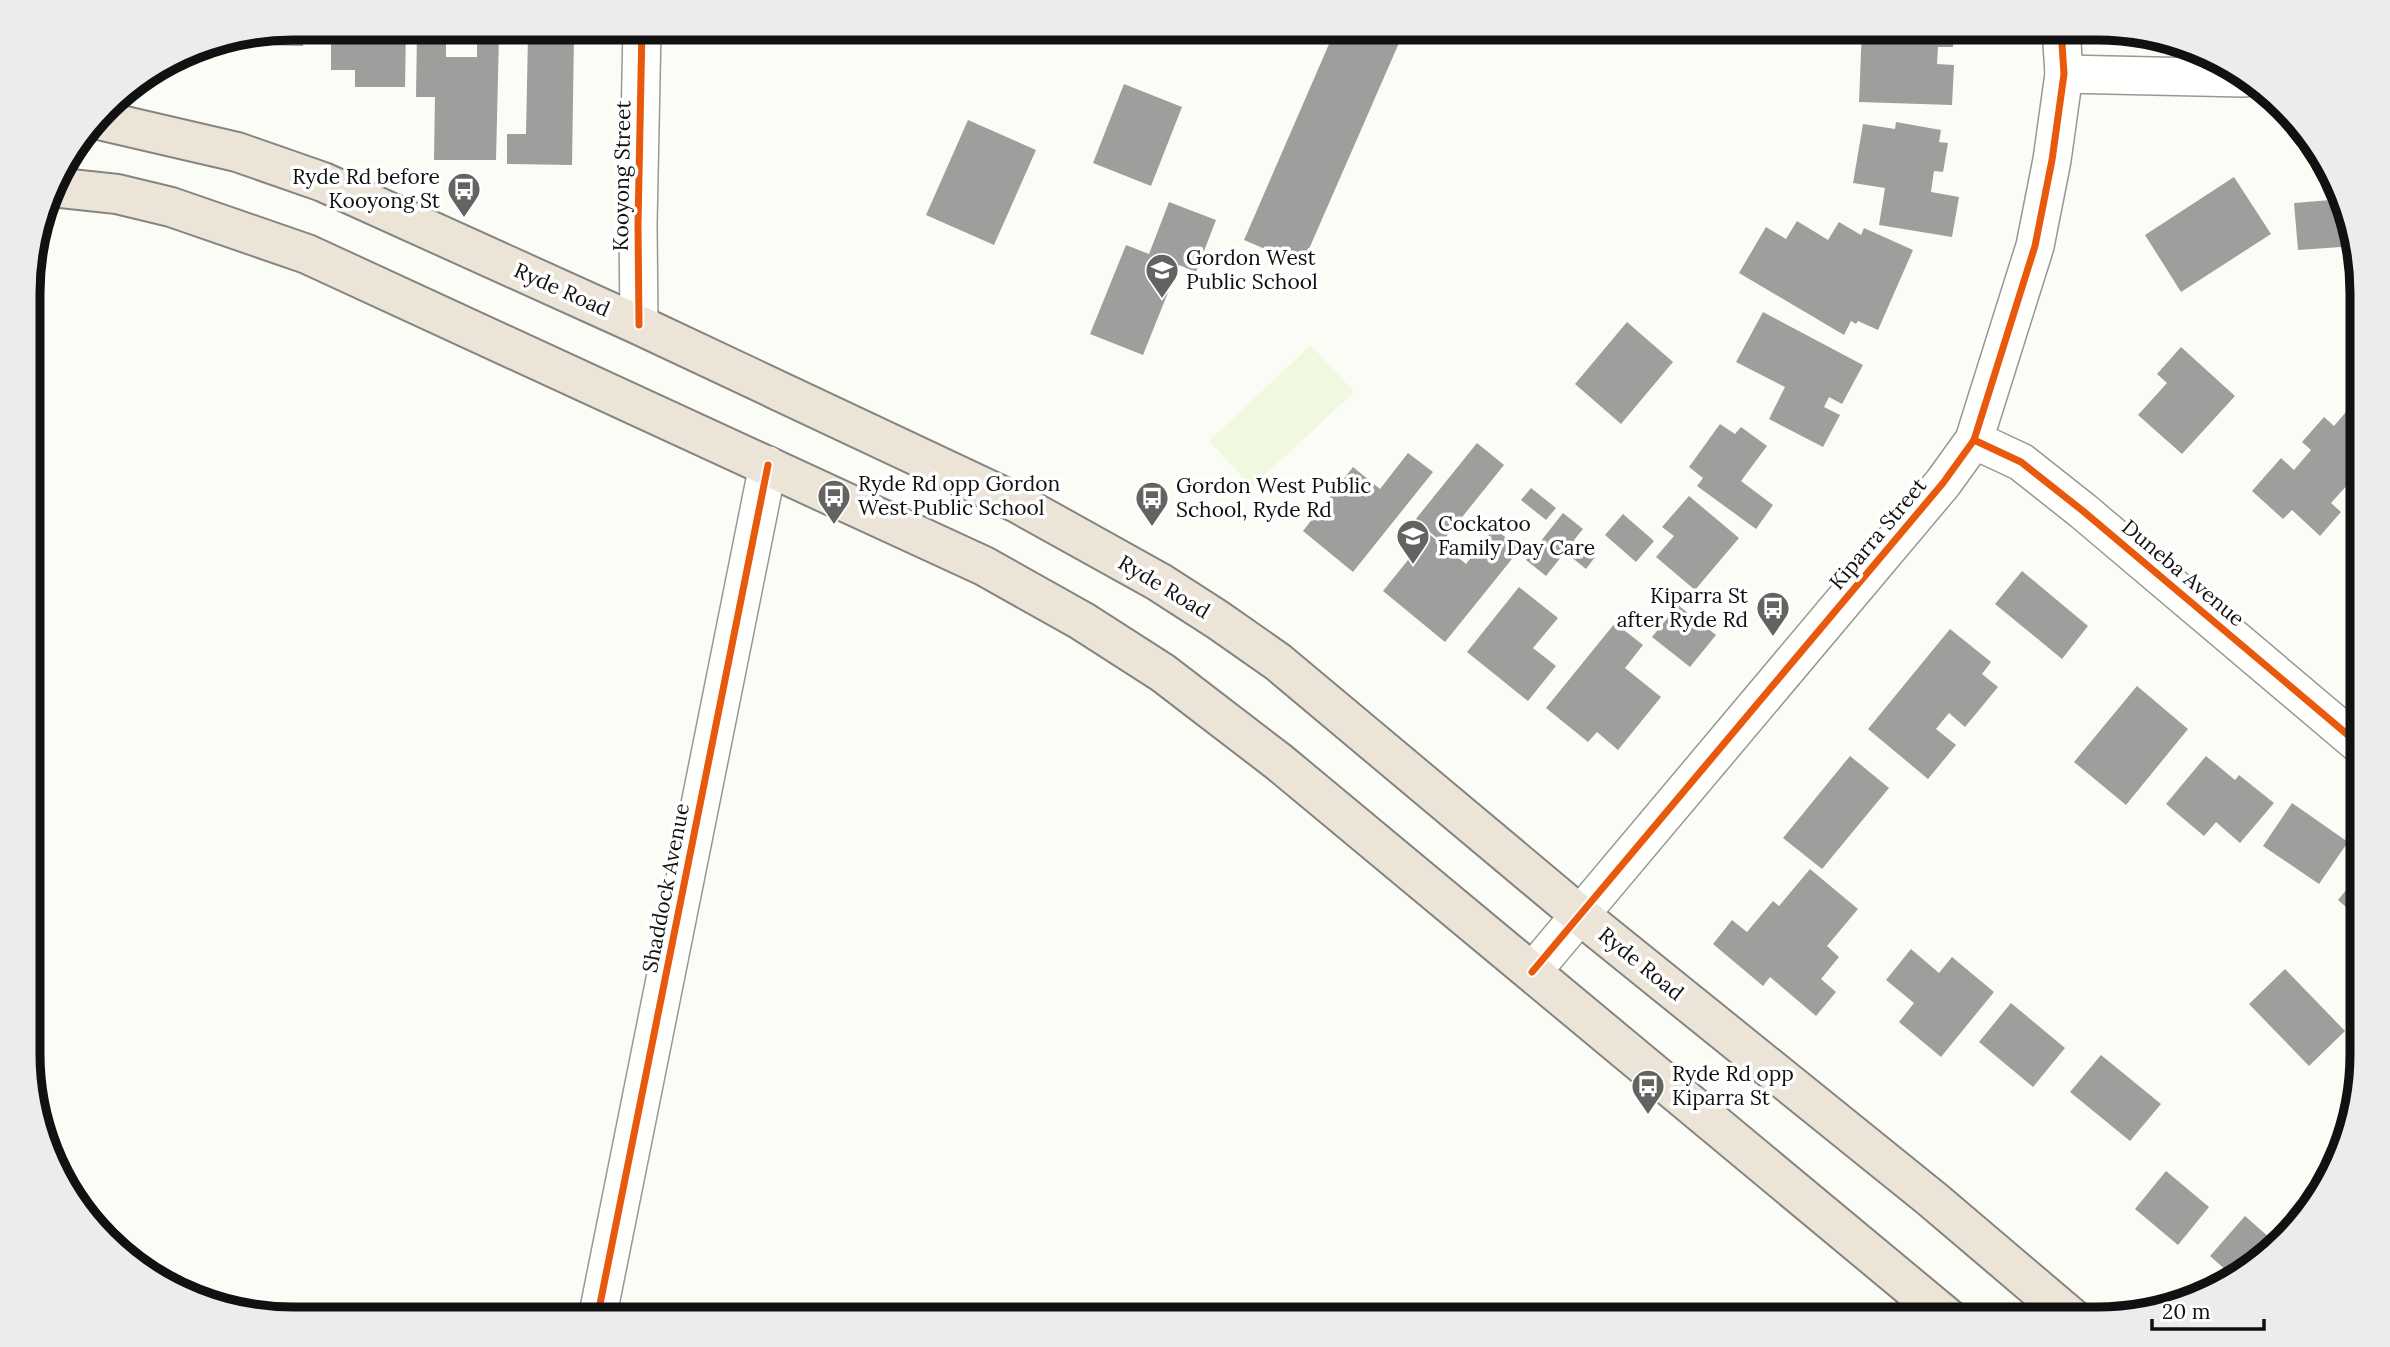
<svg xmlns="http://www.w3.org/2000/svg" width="2390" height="1347" font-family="Lora,serif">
	<rect width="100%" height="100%" fill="#fcfcf7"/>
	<!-- pitch -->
	<polygon fill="#f0f8df" points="1311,345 1354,392 1252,487 1209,441"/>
	<!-- building -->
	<g fill="#a09e9c">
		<polygon points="294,28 303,28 303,46 252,45 252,36"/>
		<polygon points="331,28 406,28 405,87 355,87 355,70 331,70"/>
		<polygon points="1336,28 1364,28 1399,43 1302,265 1244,240"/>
		<polygon points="1862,28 1954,28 1953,47 1938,47 1937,64 1954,65 1952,105 1859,102"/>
		<polygon points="417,31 446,31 446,57 477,57 477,35 499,35 496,160 434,160 435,97 416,97"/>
		<polygon points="528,34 574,35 572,165 507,164 507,134 526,134"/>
		<polygon points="1124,84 1182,107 1151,186 1093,163"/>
		<polygon points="968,120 1036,150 994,245 926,215"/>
		<polygon points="1896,122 1941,130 1939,142 1948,143 1943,172 1934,171 1931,192 1959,197 1952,237 1879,225 1885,188 1853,183 1863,124 1895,129"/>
		<polygon points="2234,177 2271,234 2181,292 2145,235"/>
		<polygon points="2343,199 2348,209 2355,246 2298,250 2294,203"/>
		<polygon points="1169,202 1216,220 1196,272 1179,265 1143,355 1090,334 1126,245 1149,254"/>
		<polygon points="1797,221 1828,240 1839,222 1861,235 1864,228 1913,250 1878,330 1858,321 1856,324 1851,321 1844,335 1739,273 1766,227 1786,239"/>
		<polygon points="1763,312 1863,365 1842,404 1829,397 1824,407 1840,415 1823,447 1769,419 1785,387 1736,362"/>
		<polygon points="1627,322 1673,362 1621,424 1575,384"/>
		<polygon points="2181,347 2235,396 2182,454 2138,415 2167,383 2157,374"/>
		<polygon points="2351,406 2361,416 2361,470 2331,503 2341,512 2320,536 2292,510 2283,519 2252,491 2281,458 2294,470 2311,450 2302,442 2324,417 2334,426"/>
		<polygon points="1720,424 1735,434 1741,427 1767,446 1741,481 1773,505 1756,529 1697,486 1703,478 1689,467"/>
		<polygon points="1477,443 1504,465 1442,542 1415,520"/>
		<polygon points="1408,453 1433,472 1353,572 1303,531 1353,467 1380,489"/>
		<polygon points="1531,488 1556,508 1546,520 1521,500"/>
		<polygon points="1689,496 1739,538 1695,590 1656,557 1674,536 1662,527"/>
		<polygon points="1563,513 1583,529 1574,540 1595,557 1586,569 1565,552 1546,576 1526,560"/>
		<polygon points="1623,514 1654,541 1636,562 1605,535"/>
		<polygon points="2361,517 2361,543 2349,531"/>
		<polygon points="1494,528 1520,549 1445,642 1383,591 1429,534 1466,564"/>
		<polygon points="2022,571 2088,626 2062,659 1995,604"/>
		<polygon points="1519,587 1558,618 1533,648 1556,666 1528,701 1467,652"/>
		<polygon points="1678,605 1716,635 1690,667 1652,637"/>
		<polygon points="1615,623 1643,645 1625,668 1661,697 1618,750 1597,732 1588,742 1546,708"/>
		<polygon points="1950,629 1991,662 1982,674 1998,687 1965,727 1949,713 1936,729 1956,745 1928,779 1868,729"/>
		<polygon points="2137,686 2188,729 2126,805 2074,762"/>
		<polygon points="1850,756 1889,788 1822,869 1783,838"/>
		<polygon points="2206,756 2235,780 2239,775 2274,803 2240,843 2216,822 2204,836 2166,804"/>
		<polygon points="2292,803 2348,842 2319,884 2263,846"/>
		<polygon points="1810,869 1858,909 1827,946 1839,957 1821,979 1836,992 1816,1016 1770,977 1763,986 1713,944 1732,920 1747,932 1773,901 1779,906"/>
		<polygon points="2361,872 2361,920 2338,900"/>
		<polygon points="1911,949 1939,973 1952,957 1994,992 1941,1057 1899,1022 1914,1003 1886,980"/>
		<polygon points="2285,969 2345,1031 2309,1066 2249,1004"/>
		<polygon points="2011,1003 2065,1048 2033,1087 1979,1042"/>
		<polygon points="2101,1055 2161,1104 2130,1141 2070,1092"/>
		<polygon points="2166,1171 2209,1207 2178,1245 2135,1209"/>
		<polygon points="2245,1216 2271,1239 2278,1230 2282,1233 2244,1274 2235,1278 2210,1256"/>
	</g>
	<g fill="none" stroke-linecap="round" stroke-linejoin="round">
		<defs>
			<g id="minor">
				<polyline points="2064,74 2244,78"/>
				<polyline points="639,325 638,224 642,28"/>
				<polyline points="1974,440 2021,462 2083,511 2361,746"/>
				<polyline points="1532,972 1943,483 1974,440 2035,246 2052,160 2064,74 2061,28"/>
				<polyline points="597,1319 768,465"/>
			</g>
			<g id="trunk">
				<polyline points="99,120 237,152 323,182 639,325 1017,503 1159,582 1218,620 1278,662 1580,915 1932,1199 2072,1318"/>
				<polyline points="52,187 117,194 171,207 307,254 984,566 1082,621 1163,673 1279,762 1949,1319"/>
			</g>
		</defs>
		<!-- minor casing -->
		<use href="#minor" stroke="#979795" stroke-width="40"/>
		<!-- trunk casing -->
		<use href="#trunk" stroke="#848482" stroke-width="42"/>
		<!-- minor -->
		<use href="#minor" stroke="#fffffe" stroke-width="37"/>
		<!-- trunk -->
		<use href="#trunk" stroke="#ede4d8" stroke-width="38"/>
		<defs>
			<g id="cycleway">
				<polyline points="639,325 638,224 642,28"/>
				<polyline points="1974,440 2021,462 2083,511 2361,746"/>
				<polyline points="1532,972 1943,483 1974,440 2035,246 2052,160 2064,74 2061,28"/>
				<polyline points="597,1319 768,465"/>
			</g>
		</defs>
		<!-- cycleway casing -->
		<use href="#cycleway" stroke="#fff" stroke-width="11"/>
		<!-- cycleway -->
		<use href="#cycleway" stroke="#e8590c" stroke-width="7"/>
	</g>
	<!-- icons -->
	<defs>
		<symbol id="bus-pin" viewBox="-11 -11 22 30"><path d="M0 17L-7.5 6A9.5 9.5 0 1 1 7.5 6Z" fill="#636362" stroke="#fff"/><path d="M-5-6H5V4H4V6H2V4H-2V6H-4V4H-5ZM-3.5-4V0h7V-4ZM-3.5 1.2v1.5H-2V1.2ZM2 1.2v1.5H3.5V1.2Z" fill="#fff"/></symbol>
		<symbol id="school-pin" viewBox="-11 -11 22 30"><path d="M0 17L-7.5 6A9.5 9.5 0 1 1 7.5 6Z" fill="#636362" stroke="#fff"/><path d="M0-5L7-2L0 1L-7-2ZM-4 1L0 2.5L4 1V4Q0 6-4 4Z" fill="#fff"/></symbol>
	</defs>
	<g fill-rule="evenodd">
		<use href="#bus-pin" x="445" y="170" width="38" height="52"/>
		<use href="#school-pin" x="1143" y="251" width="38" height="52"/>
		<use href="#bus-pin" x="815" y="477" width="38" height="52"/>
		<use href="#bus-pin" x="1133" y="479" width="38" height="52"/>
		<use href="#school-pin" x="1394" y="517" width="38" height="52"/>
		<use href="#bus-pin" x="1754" y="589" width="38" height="52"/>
		<use href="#bus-pin" x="1629" y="1067" width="38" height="52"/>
	</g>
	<g text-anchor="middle" stroke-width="7" stroke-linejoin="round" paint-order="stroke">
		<!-- street labels -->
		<g font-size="21" fill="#111" stroke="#fff">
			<text transform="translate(622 176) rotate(-89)" y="7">Kooyong Street</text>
			<text transform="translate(562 290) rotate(24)" y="7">Ryde Road</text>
			<text transform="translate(1878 534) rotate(-50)" y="7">Kiparra Street</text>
			<text transform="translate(2183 573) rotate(40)" y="7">Duneba Avenue</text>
			<text transform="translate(1164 587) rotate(31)" y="7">Ryde Road</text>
			<text transform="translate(666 888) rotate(-79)" y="7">Shaddock Avenue</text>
			<text transform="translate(1641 964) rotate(39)" y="7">Ryde Road</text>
		</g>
		<!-- poi labels -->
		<g font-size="21" fill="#111" stroke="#fff" text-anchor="start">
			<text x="440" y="184" text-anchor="end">Ryde Rd before<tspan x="440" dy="24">Kooyong St</tspan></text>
			<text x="1186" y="265">Gordon West<tspan x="1186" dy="24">Public School</tspan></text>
			<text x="858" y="491">Ryde Rd opp Gordon<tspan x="858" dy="24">West Public School</tspan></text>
			<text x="1176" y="493">Gordon West Public<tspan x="1176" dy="24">School, Ryde Rd</tspan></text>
			<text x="1438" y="531">Cockatoo<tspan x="1438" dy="24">Family Day Care</tspan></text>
			<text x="1748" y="603" text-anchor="end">Kiparra St<tspan x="1748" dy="24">after Ryde Rd</tspan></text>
			<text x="1672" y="1081">Ryde Rd opp<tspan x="1672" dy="24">Kiparra St</tspan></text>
		</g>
	</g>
	<!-- crop -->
	<path d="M0 0H2390V1347H0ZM293 40H2097A253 253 0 0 1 2350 293V1054A253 253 0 0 1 2097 1307H293A253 253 0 0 1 40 1054V293A253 253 0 0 1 293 40Z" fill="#ececec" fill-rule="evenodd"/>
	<path fill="none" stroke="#111" stroke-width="9" d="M293 40H2097A253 253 0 0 1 2350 293V1054A253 253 0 0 1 2097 1307H293A253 253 0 0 1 40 1054V293A253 253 0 0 1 293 40Z"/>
	<!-- scale -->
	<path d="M2152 1319v10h112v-10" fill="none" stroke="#111111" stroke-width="3.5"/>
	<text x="2162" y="1319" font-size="21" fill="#111111" stroke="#ffffff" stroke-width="5" paint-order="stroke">20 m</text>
</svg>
